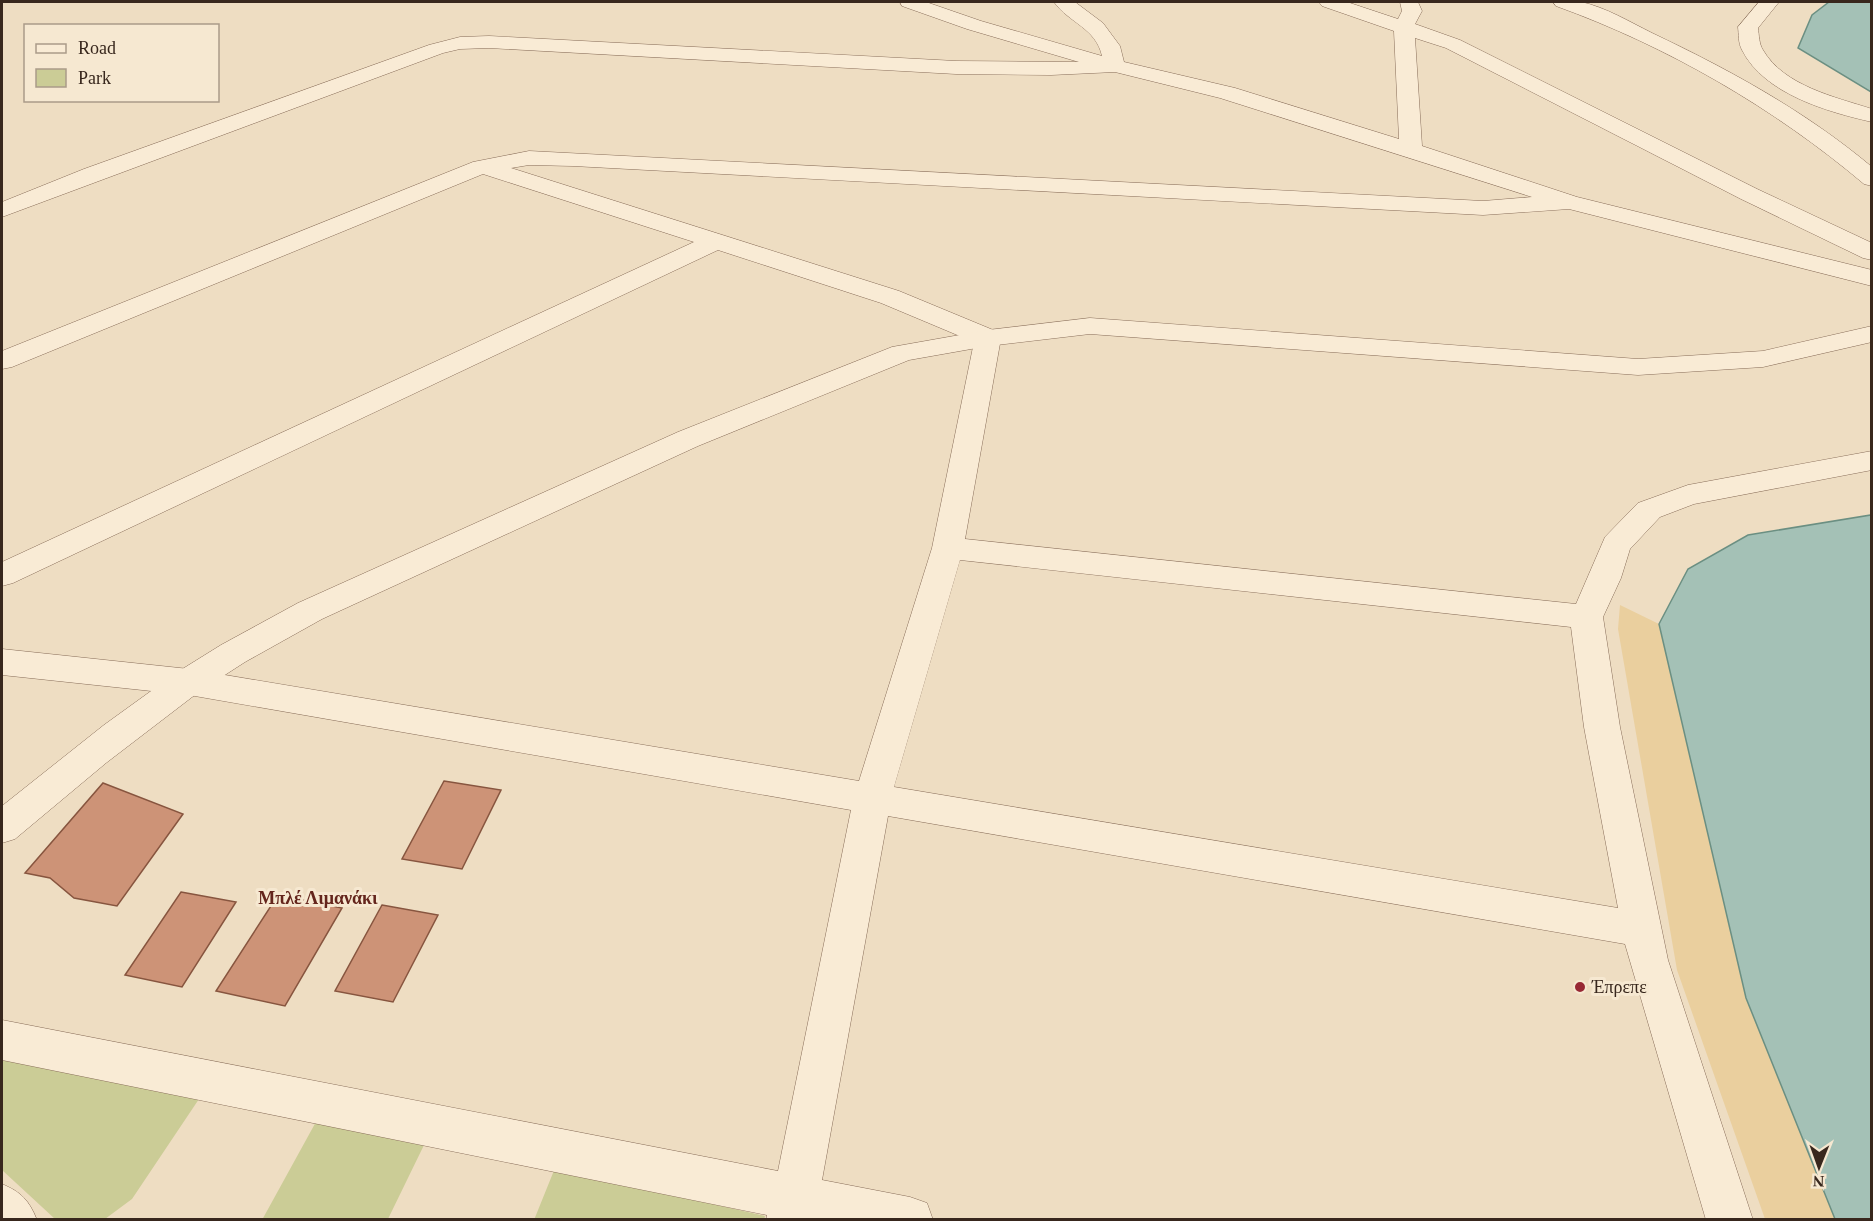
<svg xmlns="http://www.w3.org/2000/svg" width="1873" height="1221" font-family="'Times New Roman',serif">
<rect width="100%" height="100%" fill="#eeddc2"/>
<path fill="#cbcc96" d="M2,1059L199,1099L132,1199L105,1219H55L2,1170Z
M317,1120L425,1143L388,1219L262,1220Z
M555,1168L765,1216L764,1220H534Z"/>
<path fill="#eacf9e" d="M1620,605L1659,624L1746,998L1835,1219H1765L1677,970L1618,629Z"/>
<path fill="#a4c1b6" stroke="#6b8f82" stroke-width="1.5" d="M1829,2H1871V92L1798,48L1812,15Z
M1871,515V1219H1835L1746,998L1659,624L1688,569L1748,535Z"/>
<path fill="#cd9377" stroke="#87553f" stroke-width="1.5" d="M444,781L501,790L462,869L402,859Z
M103,783L183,814L117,906L74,898L50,878L25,873Z
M181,892L236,902L182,987L125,975Z
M278,895L342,908L285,1006L216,991Z
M382,905L438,915L393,1002L335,991Z"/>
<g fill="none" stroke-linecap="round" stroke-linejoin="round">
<g stroke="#886d59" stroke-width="1">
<path id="minor" d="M900,2H926L981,21L1102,56C1096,28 1069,23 1054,2H1075L1103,23L1120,46L1124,62L1235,88L1399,139L1394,31L1322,6L1319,2H1347L1398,19L1402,11L1400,2H1418L1422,11L1415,24L1460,40L1757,189L1872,243V260L1863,258L1741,199L1446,48L1415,38L1422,146L1577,197L1872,270V286L1569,209L1483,215L573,166L529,165L511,168L899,291L998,332L1001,338L965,539L1576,604L1605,537L1638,503L1688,485L1872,451V470L1694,504L1660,517L1630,549L1621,578L1603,617L1620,727L1668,960L1753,1220H1706L1625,944L888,816L822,1180L910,1197L927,1203L933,1220H766L767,1215L2,1060V1020L778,1171L851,810L189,695L2,675V649L189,669L859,781L932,548L974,342L881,303L718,250L13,583L2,586V562L694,242L483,174L12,367L2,369V351L473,162L529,151L1483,201L1532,197L1220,98L1115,72L1051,75L956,74L489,48L460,49L443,53L2,217V202L84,169L429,45L460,37L489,36L956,61L1079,62L967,29L902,6ZM960,560L1571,627L1584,727L1618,908L894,787Z
M1759,2H1779L1758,28C1759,35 1759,44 1763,50C1784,86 1835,97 1872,109V122C1828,112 1764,94 1742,50C1738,43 1739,34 1738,27Z
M2,1184C21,1192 29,1200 37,1220H2Z"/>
</g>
<g stroke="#886d59" stroke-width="1">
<path id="tertiary" d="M1553,2C1561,1 1573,0 1581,2C1605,7 1630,22 1652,33C1730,70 1805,111 1872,167V186L1864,184C1774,108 1667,46 1556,6Z
M1090,318L1638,359L1763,351L1872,326V342L1763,367L1638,375L1090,334L988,346L909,360L698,446L322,619L245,662L200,691L106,763L15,839L2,843V806L104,725L176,673L221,645L298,603L678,432L892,347L988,330Z"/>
</g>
<use href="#minor" fill="#f9ebd5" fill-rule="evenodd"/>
<use href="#tertiary" fill="#f9ebd5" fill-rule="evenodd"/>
</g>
<circle fill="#972834" stroke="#f6e8d1" stroke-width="2" cx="1580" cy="987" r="6"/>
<g text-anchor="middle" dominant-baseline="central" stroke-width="6" stroke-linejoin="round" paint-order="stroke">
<g font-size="18" font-weight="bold" fill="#64251c" stroke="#f6e8d1">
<text x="318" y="898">Μπλέ Λιμανάκι</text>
</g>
<g font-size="18" fill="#38271d" stroke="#f6e8d1" text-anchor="start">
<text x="1592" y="987">Έπρεπε</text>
</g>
</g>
<rect width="1873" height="1221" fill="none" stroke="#38271d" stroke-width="6"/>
<rect x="24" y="24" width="195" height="78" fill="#f6e8d1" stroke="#aa9b89" stroke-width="1.5"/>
<rect x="36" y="44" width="30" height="9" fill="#f9ebd5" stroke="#aa9b89" stroke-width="1.5"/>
<text x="78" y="54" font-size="18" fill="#38271d">Road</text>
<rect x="36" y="69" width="30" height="18" fill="#cbcc96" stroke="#aa9b89" stroke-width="1.5"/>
<text x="78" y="84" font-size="18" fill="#38271d">Park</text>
<g transform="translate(1819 1167) rotate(181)" stroke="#f6e8d1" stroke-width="4.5" paint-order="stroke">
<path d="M0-4.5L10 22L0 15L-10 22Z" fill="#38271d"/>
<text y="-9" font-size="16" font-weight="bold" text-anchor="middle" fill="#38271d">N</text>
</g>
</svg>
